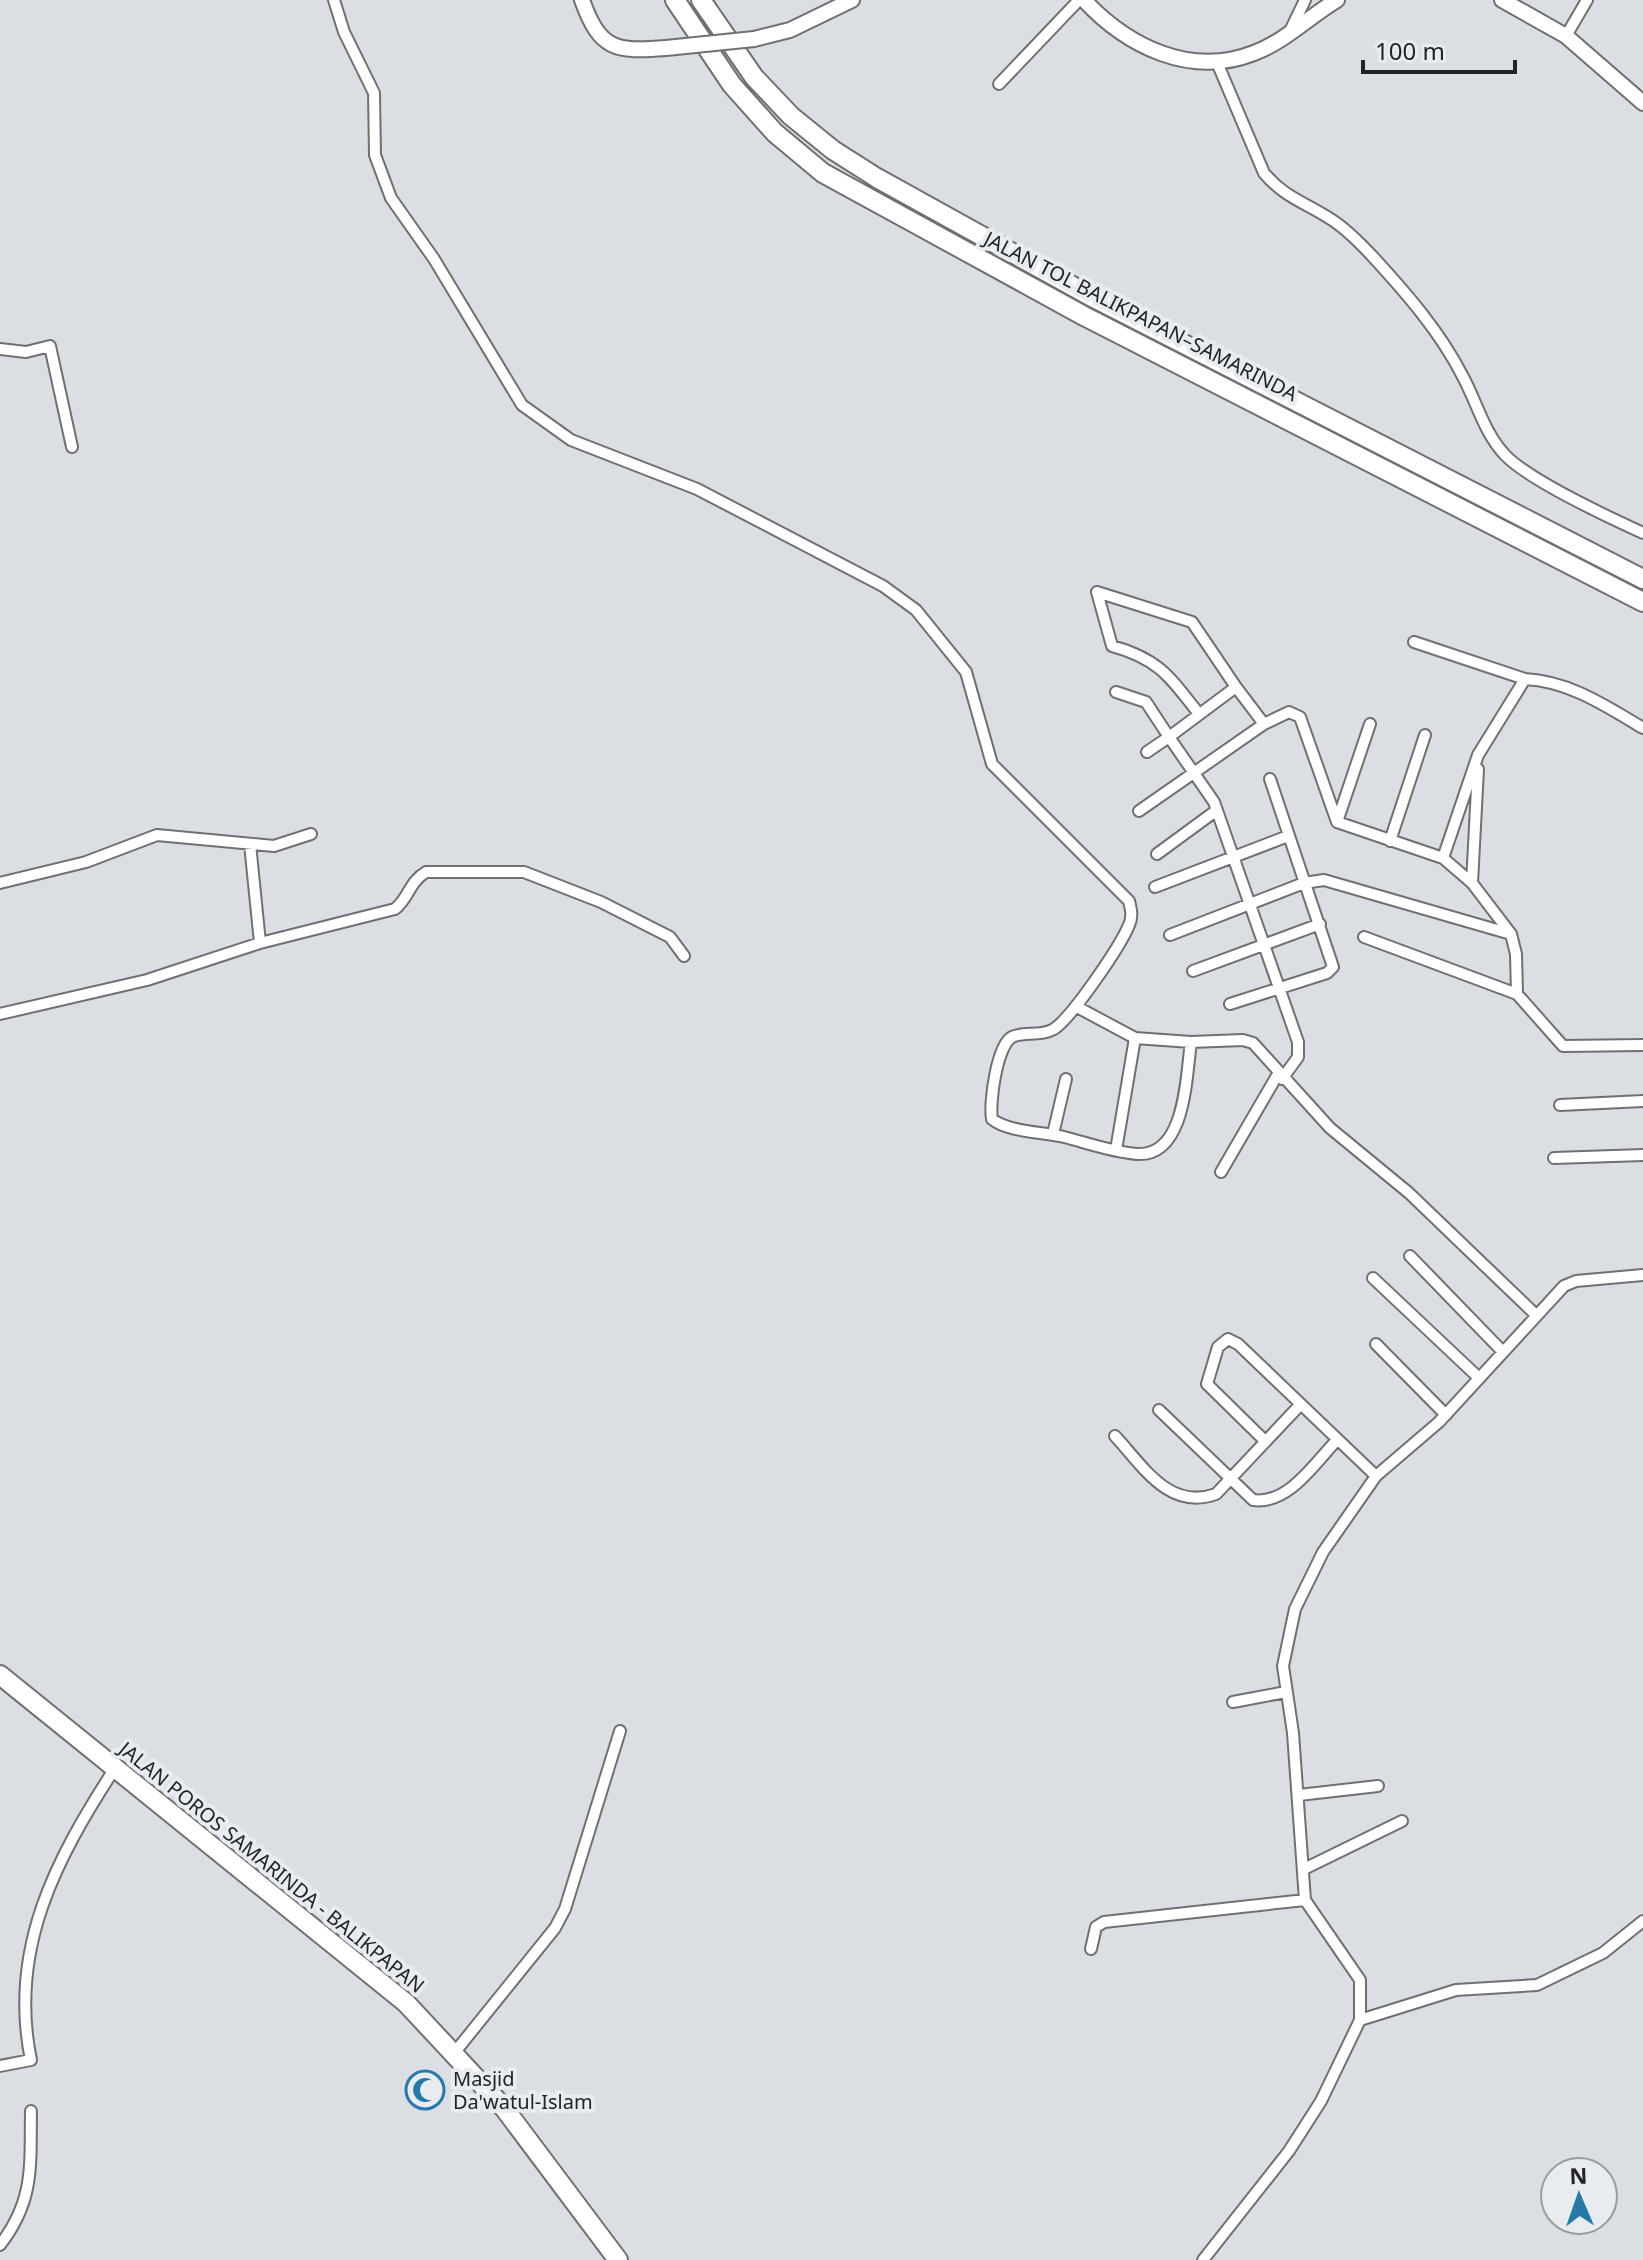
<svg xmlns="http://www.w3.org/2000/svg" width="1643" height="2260" font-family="'Noto Sans',sans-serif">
<rect width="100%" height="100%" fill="#dbdee3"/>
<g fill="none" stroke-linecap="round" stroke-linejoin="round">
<g stroke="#6e7074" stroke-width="14">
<path id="street" d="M334,0L344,32L374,93L375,155L391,198L434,259L522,405L571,440L697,489L883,586L916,610L966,672L992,764L1129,901C1131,909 1133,917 1129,925C1120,947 1072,1017 1054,1029C1040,1037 1024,1031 1012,1037C997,1045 989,1103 992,1119C1008,1132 1043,1132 1064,1137C1087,1143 1112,1152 1137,1154C1186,1157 1186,1076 1191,1042
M1291,29L1305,0
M1566,36L1587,0
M1216,60L1264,173C1284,197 1304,202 1329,218C1344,227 1362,245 1374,258C1407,294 1440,332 1462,375C1477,402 1483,431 1505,455C1530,481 1608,517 1643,533
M999,84L1079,0
M0,349L26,352L50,346L72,447
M1097,592L1192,622L1236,687L1169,737L1214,802L1298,1042V1057L1282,1079
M1097,592L1112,646C1159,659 1170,677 1199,714
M1414,642L1525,679
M1116,692L1146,702L1169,737L1147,752
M1264,724L1289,712L1300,717L1337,822L1443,858L1472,883L1511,934L1516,954L1517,994L1563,1046L1643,1045
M1139,811L1264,724L1236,687
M1337,822L1370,724
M1390,841L1425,735
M250,844L260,943
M1157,854L1217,810
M1443,858L1478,755L1525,679C1569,681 1606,706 1643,728
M0,883L86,862L157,835L274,846L311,834
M1472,883L1478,769
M1155,887L1288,836
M1170,935L1304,883L1324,880L1511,934
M1364,937L1517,994
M1193,971L1320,924
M1230,1004L1327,973L1333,967L1270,779
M1077,1007L1135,1038L1191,1042L1243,1040L1253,1043L1330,1128L1409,1193L1536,1315
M0,1014L147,980L260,943L395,909C409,898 409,882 426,872H524L601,902L670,937L684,956
M1560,1105L1643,1101
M1053,1134L1066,1079
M1116,1150L1135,1038
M1554,1158L1643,1155
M1221,1172L1278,1074
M1410,1256L1503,1352
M1373,1278L1479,1378
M1376,1344L1446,1415
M1159,1410L1253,1500C1288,1505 1314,1464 1337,1440
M1115,1436C1143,1466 1169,1511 1216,1494L1300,1405
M1264,1440L1207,1384L1218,1347L1228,1339L1238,1344L1376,1476
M1233,1702L1286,1692
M1299,1795L1378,1786
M1304,1869L1402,1821
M1091,1949L1096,1927L1104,1922L1305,1900
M1360,2020L1456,1990L1537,1985L1603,1953L1643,1921
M455,2052L555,1928L565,1909L620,1731
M0,2066L31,2060C8,1949 56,1859 115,1768
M0,2245C35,2200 30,2165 31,2111
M1203,2260L1289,2151L1321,2101L1360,2020V1980L1305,1900L1293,1733L1283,1666L1295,1609L1323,1552L1376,1476L1439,1422L1564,1286L1576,1281L1643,1275"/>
</g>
<g stroke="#6e7074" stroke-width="18">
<path id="secondary" d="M582,0C600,50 615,52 666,48
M1084,0C1127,46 1190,78 1254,53C1284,42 1310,16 1337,0
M1502,0L1566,36L1643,103
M754,39L790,30L852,0"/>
</g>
<g stroke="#6e7074" stroke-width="22">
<path id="highway" d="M675,0L732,85L775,133L823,173L1084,316L1643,602
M701,0L754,77L791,116L833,150L877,178L1094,298L1643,579
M0,1675L406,2003L504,2108L618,2260"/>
</g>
<use href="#street" stroke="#fff" stroke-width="10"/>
<use href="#secondary" stroke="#fff" stroke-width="14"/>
<use href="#highway" stroke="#fff" stroke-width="18"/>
<g stroke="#6e7074" stroke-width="18" stroke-linecap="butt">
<path id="secondary-bridge" d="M666,48L754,39"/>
</g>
<use href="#secondary-bridge" stroke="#fff" stroke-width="14"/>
</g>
<defs>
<g id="mosque-ring" transform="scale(2)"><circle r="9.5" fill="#e8ecf0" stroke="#267aaa" stroke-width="1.5"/><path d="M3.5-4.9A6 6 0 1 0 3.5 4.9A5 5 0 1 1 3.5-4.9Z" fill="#267aaa"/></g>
</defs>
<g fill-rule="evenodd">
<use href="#mosque-ring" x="425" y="2090"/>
</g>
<g text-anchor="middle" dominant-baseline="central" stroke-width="8" stroke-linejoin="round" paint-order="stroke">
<g font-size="20" fill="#222325" stroke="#e8ecf0">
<text transform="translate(1141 316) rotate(27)">JALAN TOL BALIKPAPAN–SAMARINDA</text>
<text transform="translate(272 1867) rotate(39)">JALAN POROS SAMARINDA - BALIKPAPAN</text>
</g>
<g font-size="20" fill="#222325" stroke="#e8ecf0" text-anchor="start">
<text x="453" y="2078">Masjid<tspan x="453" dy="23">Da'watul-Islam</tspan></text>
</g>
</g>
<g transform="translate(1579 2196) rotate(358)"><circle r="38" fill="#e8ecf0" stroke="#999c9f" stroke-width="2"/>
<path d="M0-6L14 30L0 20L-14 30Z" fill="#267aaa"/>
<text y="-12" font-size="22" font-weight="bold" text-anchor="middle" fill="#222325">N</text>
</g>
<path d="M1363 60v12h152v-12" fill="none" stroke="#222325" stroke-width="4"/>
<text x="1375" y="60" font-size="24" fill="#222325" stroke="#e8ecf0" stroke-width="6" paint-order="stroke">100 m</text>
</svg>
